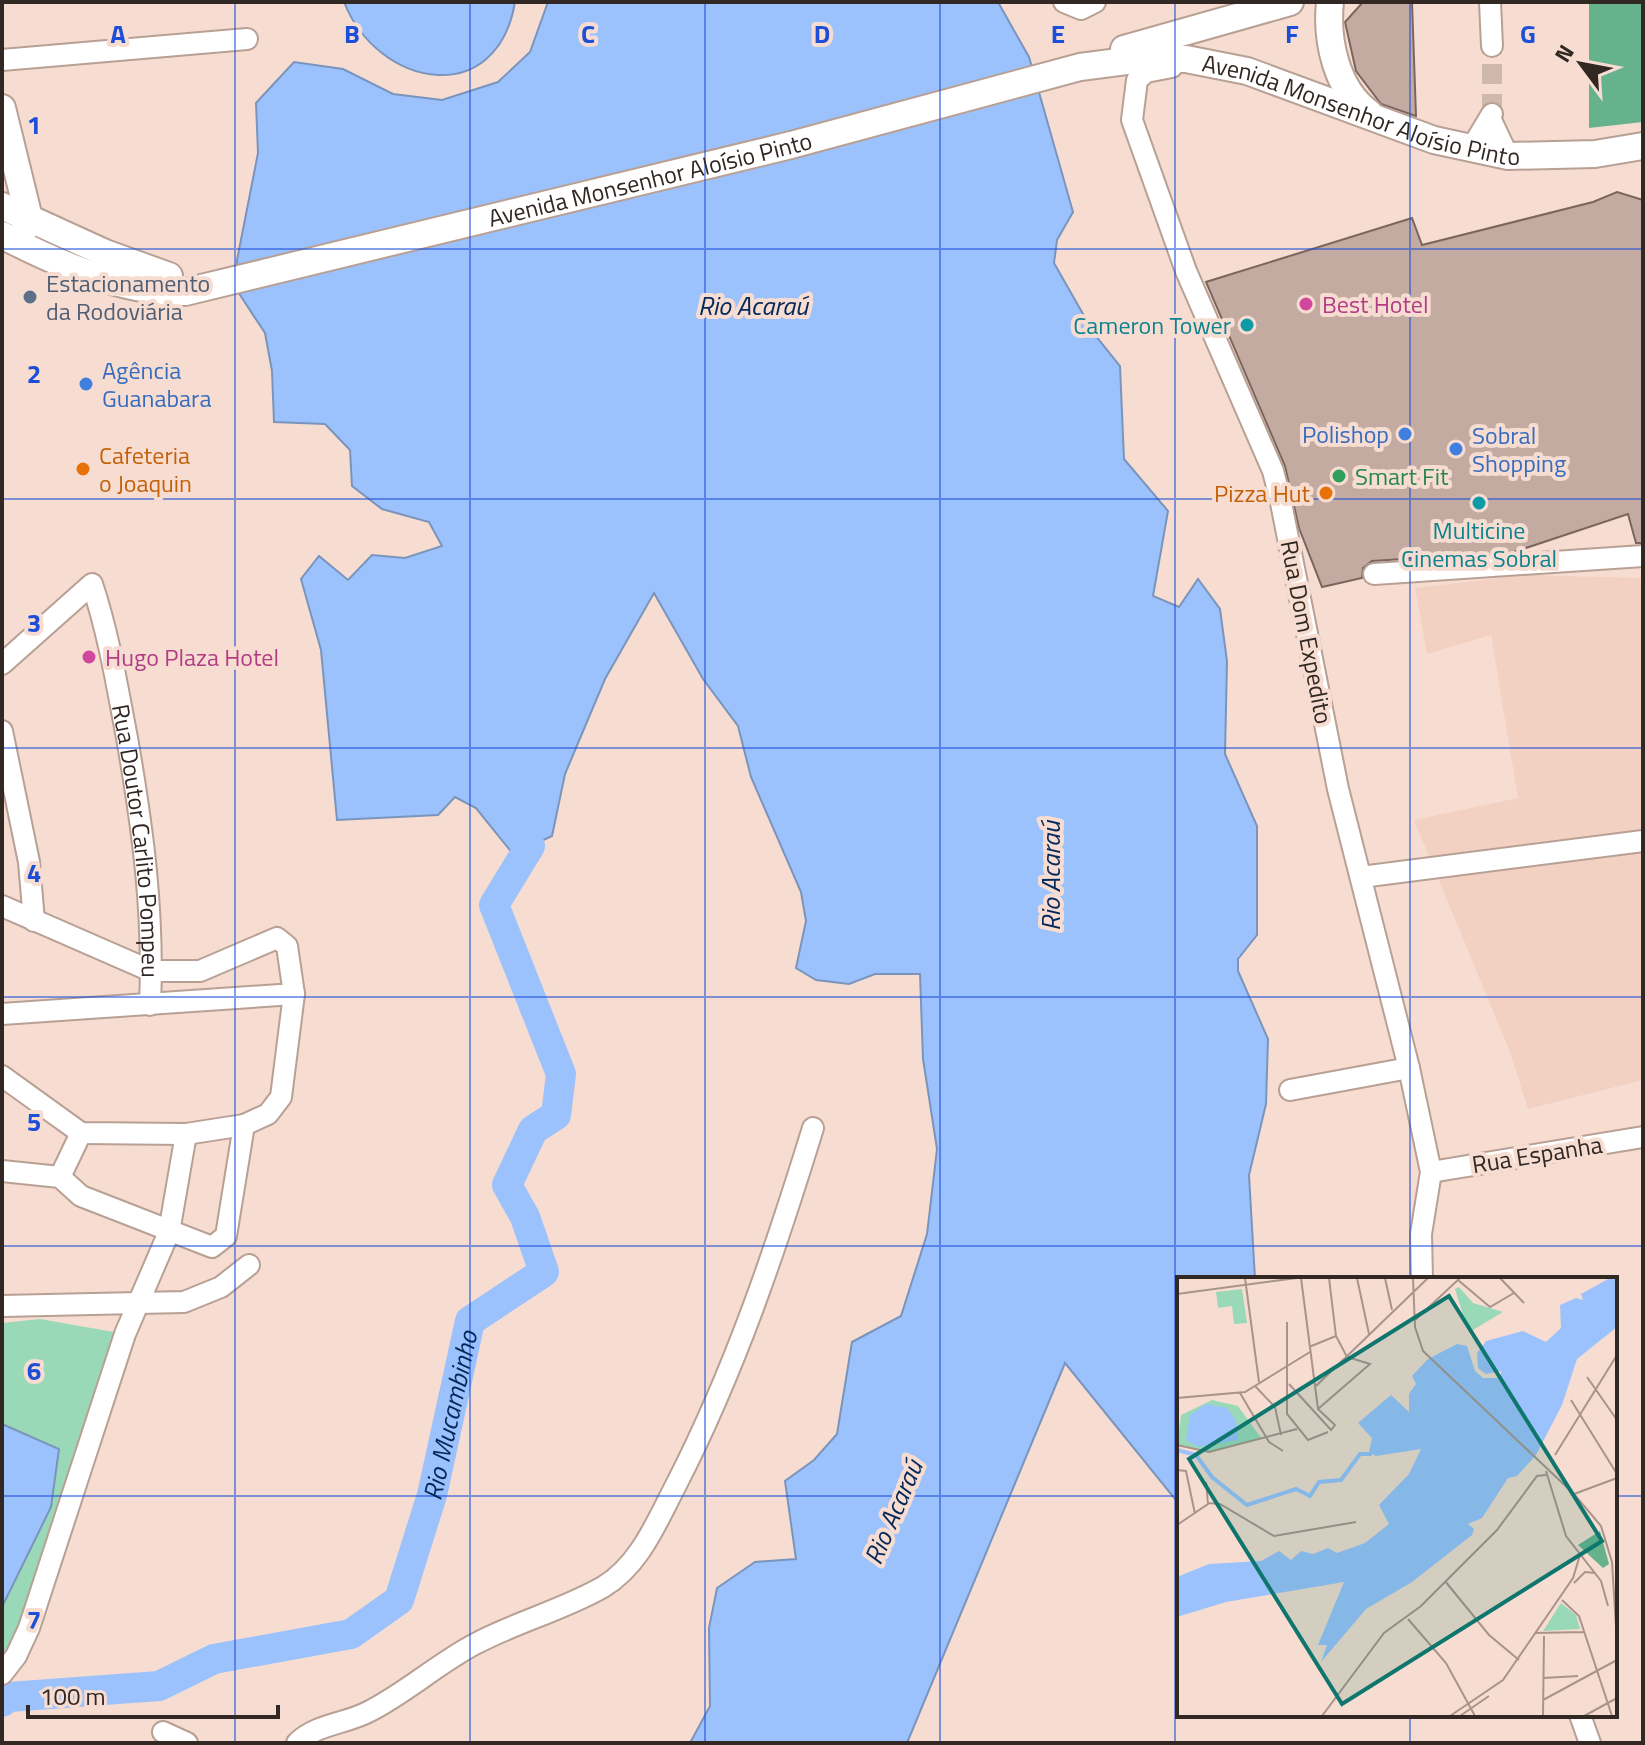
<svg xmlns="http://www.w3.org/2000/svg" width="1645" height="1745" font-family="'Titillium Web',sans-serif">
<rect width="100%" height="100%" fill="#f7ddd1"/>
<path fill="#f3d1c2" d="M1526,575L1643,578V1080L1528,1109L1510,1052L1414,820L1518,798L1491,635L1427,654L1415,588Z"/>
<path fill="#99d9b8" d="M40,1319L125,1334L2,1674V1323Z"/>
<path fill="#65b28d" d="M1589,2H1643V122L1589,128Z"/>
<path fill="#9bc2fd" stroke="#7b94bc" stroke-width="2" d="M344,2H515C497,110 378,88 344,2Z
M548,2H998L1029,57L1073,212L1057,240L1054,263L1095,335L1120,366L1124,459L1168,511L1153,596L1179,607L1198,579L1220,609L1227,661L1225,754L1257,826V935L1238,959V971L1268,1039L1266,1104L1249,1175L1255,1279H1179V1504L1065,1363L907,1743H690L710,1706L709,1628L717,1588L755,1562L796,1559L785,1481L814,1460L837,1434L852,1342L901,1316L927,1234L937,1149L923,1059L920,974H875L849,984L816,980L796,968L806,921L801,892L751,777L738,726L703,679L654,593L605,679L565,774L552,836L513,854L476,808L455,797L438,815L337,820L321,650L301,579L319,556L348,580L372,555L405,558L442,546L429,522L382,509L352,486L350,450L325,424L274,422L272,371L265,333L238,292L237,260L258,153L256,103L294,62L343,69L393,94L442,100L498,82L530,52Z
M2,1424L59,1449L51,1507L2,1607Z"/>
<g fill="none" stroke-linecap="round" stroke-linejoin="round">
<path stroke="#9bc2fd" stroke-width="30" id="s1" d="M2,1702L9,1697L159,1686L214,1659L351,1634L399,1600L432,1495L470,1321L544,1272L525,1217L507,1185L533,1130L556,1115L561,1074L494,905L530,846"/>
</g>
<path fill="#c4aba1" stroke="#7c655c" stroke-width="2" d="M1363,2H1412L1416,116L1381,104L1356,71L1345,22Z
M1617,192L1643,200V543H1636L1628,514L1514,552L1372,561L1363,568L1362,578L1322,587L1299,528L1285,466L1206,282L1412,218L1422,245L1593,202Z"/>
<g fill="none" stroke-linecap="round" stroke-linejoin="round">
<path stroke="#cfb9ae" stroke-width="20" stroke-dasharray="20 10" stroke-linecap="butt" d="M1492,114V46"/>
<g stroke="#b8a095" stroke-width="24">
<g id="minor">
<path d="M1064,2L1081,9L1095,2"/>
<path d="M1490,2L1492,46"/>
<path d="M2,60L247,39"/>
<path d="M1172,67L1146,72L1137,80L1132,120L1186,271L1273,471L1280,498L1338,789L1409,1068L1431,1172L1421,1234L1422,1279"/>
<path d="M1491,120L1508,156"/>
<path d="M1471,149L1492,114"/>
<path d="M1374,574L1643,556"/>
<path id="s2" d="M2,664L92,584C109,635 117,686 127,738C143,830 154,912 150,1005"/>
<path d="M2,731L29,862L34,921"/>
<path d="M1361,877L1643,841"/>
<path d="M2,906L151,971H200L277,938L287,946L294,994L2,1014"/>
<path d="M2,1076L81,1133L186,1134L244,1125L268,1114L281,1097L294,994"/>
<path d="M1290,1090L1409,1068"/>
<path d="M2,1171L60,1177L81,1196L212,1247L226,1236L244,1125"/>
<path d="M1431,1172L1643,1137"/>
<path d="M60,1177L81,1133"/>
<path d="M2,1306L184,1302L221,1287L249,1265"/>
<path d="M2,1674L16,1656L29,1628L125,1334L169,1232L186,1134"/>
<path d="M1580,1715L1590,1743"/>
<path d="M163,1732L187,1743"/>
<path d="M297,1743C316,1724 345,1724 368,1712C406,1693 437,1664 475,1644C516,1622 563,1610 603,1587C640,1565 657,1521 676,1485C735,1370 775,1251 813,1128"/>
</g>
</g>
<g stroke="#b8a095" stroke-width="30">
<g id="major">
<path d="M1330,2C1326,40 1336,89 1369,113"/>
<path d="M1124,49L1290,2"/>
<path d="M2,108L29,218L25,228"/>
<path d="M2,206L105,253L169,276"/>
<path id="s3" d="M2,235C55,263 124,293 185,292L791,145L1080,67L1142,59H1186L1247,71L1434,140L1508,156L1595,154L1643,146"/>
</g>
</g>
<use href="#minor" stroke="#fff" stroke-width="20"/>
<use href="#major" stroke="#fff" stroke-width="26"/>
</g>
<path fill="none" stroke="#1d4ed8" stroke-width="2" stroke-opacity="0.55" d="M235,2V1743M470,2V1743M705,2V1743M940,2V1743M1175,2V1743M1410,2V1279M2,249H1643M2,499H1643M2,748H1643M2,997H1643M2,1246H1643M2,1496H1179M1615,1496H1643M1410,1715V1743"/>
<circle fill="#5c6f8a" stroke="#f7ddd1" stroke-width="3" cx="30" cy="297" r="8"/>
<g fill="#d1479c" stroke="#f7ddd1" stroke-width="3">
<circle cx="1306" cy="304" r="8"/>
<circle cx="89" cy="657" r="8"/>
</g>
<g fill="#0f9aa8" stroke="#f7ddd1" stroke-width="3">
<circle cx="1247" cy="325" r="8"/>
<circle cx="1479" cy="503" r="8"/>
</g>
<g fill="#3f7fe0" stroke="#f7ddd1" stroke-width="3">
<circle cx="86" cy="384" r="8"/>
<circle cx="1405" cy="434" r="8"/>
<circle cx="1456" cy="449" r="8"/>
</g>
<g fill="#e8710a" stroke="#f7ddd1" stroke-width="3">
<circle cx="83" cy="469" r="8"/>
<circle cx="1326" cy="493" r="8"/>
</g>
<circle fill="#2e9e5b" stroke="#f7ddd1" stroke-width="3" cx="1339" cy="476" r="8"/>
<g text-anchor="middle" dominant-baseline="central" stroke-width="8" stroke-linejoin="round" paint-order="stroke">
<g font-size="24" fill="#312723" stroke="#f7ddd1">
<text stroke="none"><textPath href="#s3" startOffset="1406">Avenida Monsenhor Aloísio Pinto</textPath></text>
<text stroke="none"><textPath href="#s3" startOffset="672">Avenida Monsenhor Aloísio Pinto</textPath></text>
<text transform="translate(1307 632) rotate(79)">Rua Dom Expedito</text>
<text stroke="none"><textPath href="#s2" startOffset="382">Rua Doutor Carlito Pompeu</textPath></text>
<text transform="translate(1537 1154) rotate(-9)">Rua Espanha</text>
</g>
<g font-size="24" fill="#4e5e75" stroke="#f7ddd1" text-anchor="start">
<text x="46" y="283">Estacionamento<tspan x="46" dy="28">da Rodoviária</tspan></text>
</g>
<g font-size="24" fill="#b23c85" stroke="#f7ddd1" text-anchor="start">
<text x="1322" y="304">Best Hotel</text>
<text x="105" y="657">Hugo Plaza Hotel</text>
</g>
<g font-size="24" fill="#0d838f" stroke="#f7ddd1" text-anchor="end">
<text x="1231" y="325">Cameron Tower</text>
<text x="1479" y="530" text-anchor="middle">Multicine<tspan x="1479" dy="28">Cinemas Sobral</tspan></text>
</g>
<g font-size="24" fill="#366cbe" stroke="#f7ddd1" text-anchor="start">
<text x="102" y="370">Agência<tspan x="102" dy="28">Guanabara</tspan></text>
<text x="1389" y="434" text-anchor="end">Polishop</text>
<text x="1472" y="435">Sobral<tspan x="1472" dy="28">Shopping</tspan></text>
</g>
<g font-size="24" fill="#c56008" stroke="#f7ddd1" text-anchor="start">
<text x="99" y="455">Cafeteria<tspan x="99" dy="28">o Joaquin</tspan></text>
<text x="1310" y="493" text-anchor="end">Pizza Hut</text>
</g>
<g font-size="24" fill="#27864d" stroke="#f7ddd1" text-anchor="start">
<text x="1355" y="476">Smart Fit</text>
</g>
<g font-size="26" font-style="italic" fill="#05285b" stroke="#f7ddd1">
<text x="753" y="305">Rio Acaraú</text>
<text transform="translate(1050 876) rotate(-90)">Rio Acaraú</text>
<text stroke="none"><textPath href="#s1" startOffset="610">Rio Mucambinho</textPath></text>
<text transform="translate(893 1512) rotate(-67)">Rio Acaraú</text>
</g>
</g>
<g transform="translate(1177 1277)">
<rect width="440" height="440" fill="#f7ddd1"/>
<path d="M282,10L296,26L326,35L296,53L290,51L278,12ZM65,12L70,46L57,47L55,29L41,31L39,15ZM35,123L61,129L85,162L32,175L0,168L4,138ZM384,326L399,338L403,352L366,354Z" fill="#99d9b8"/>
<path d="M423,254L432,287L426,291L401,268Z" fill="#65b28d"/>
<path d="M433,1H440V50L400,82L385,128L359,178L340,199L331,201L305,241L291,247L297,252L295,258L235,305L189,332L144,385L150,368H141L167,305L49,325L0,340V300L32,287L84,284L102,274L114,283L124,274L136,277L151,271L160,276L188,266L212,247L202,228L232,197L244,172L199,179L192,175L195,161L181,146L214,118L232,135V117L239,107L235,99L251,82L280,67L290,69L298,94L306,101H324V94L309,97L301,91L300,76L309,64L346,54L369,65L384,51L383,28L399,21L406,23L404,17ZM29,127L50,131L59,143L61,163L21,170L9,163L13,138Z" fill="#9bc2fd"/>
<path fill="none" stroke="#9bc2fd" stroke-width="4" d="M0,173L19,178L35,200L70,228L119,212L133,219L142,205L164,203L183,177H195"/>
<path fill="none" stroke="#a8948b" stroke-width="2" d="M68,1L82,105M180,1L192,57M208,1L215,33M236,1L238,50L246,74L397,217L424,249L435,285L440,366M323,1L347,26M281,3L313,30L337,16M0,17L120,1M237,44L283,1M110,45V137L131,163L151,155M132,70L159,59M410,100L440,143M112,107L154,153L158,148L141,132L124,1M78,109L98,130L104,158M139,109L251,1M63,116L92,165L106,174M0,121L68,115L133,75M394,123L440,197M141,132L193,87L170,80L159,59L152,1M0,168L32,175L120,152M378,178L440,78M0,193L9,194L18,237M369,194L389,259L424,304L431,329M397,217L440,201M31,226L43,227L97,259L179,245M0,248L31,227L29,205M268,304L312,358L342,383M397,306L408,295L418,296M385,323L402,339L435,439M231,342L269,386L298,439M358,356L407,355M366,401L401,399M366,423L440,383M145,439L207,356L244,329L320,253L360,199L369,198M273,439L326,403L396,301L403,278M283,439L312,419M366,439L367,359M407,439L440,421"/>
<path fill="#0f766e" fill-opacity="0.15" stroke="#0f766e" stroke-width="4" d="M272,19L425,264L165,427L12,182Z"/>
<rect width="440" height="440" fill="none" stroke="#312723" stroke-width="4"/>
</g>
<g font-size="26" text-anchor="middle" font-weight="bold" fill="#1d4ed8" stroke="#f7ddd1" stroke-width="8" stroke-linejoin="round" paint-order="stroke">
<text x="118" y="43">A</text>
<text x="352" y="43">B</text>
<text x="588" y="43">C</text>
<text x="822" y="43">D</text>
<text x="1058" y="43">E</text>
<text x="1292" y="43">F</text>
<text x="1528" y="43">G</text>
<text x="34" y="134">1</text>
<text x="34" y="383">2</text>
<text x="34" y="632">3</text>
<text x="34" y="882">4</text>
<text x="34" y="1131">5</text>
<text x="34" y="1380">6</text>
<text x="34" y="1629">7</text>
</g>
<rect width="1645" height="1745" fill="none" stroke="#312723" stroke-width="8"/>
<g transform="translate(1581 64) rotate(302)" stroke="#f7ddd1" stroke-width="6" paint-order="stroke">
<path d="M0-6L14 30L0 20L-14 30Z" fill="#312723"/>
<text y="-12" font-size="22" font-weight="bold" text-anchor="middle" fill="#312723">N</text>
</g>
<path d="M28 1705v12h250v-12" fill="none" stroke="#312723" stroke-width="4"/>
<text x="40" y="1705" font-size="24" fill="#312723" stroke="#f7ddd1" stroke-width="6" paint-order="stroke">100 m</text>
</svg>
